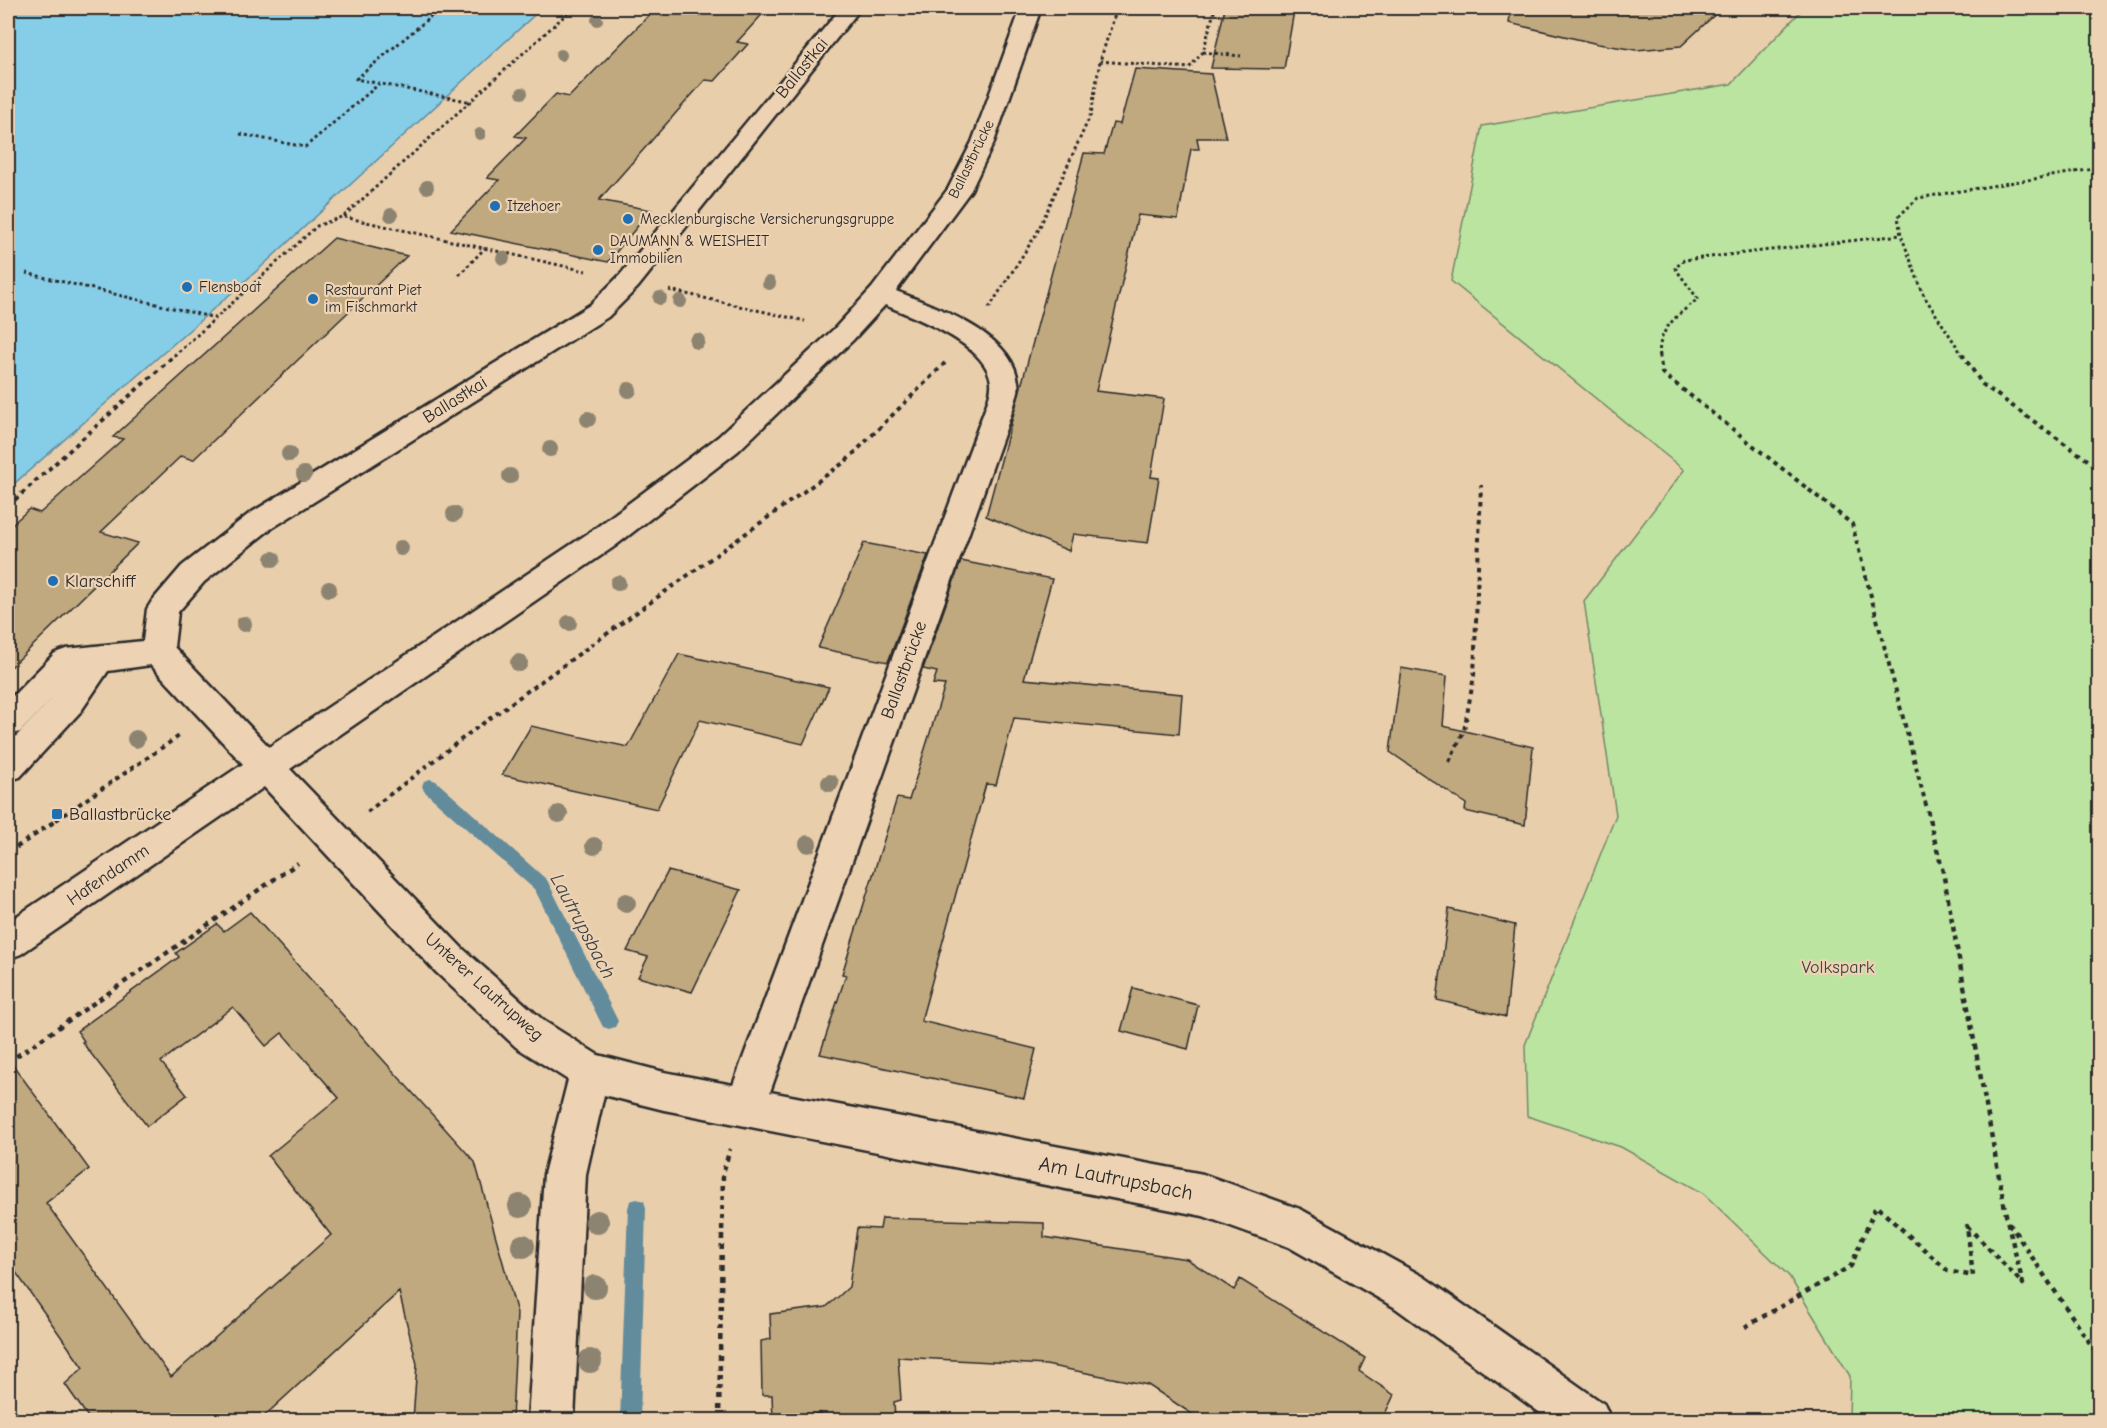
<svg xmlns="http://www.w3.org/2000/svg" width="2107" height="1428" font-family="'Comic Neue',sans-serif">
<rect width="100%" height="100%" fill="#e9ceac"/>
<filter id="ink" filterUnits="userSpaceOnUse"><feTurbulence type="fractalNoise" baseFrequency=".0167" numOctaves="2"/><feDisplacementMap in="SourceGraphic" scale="12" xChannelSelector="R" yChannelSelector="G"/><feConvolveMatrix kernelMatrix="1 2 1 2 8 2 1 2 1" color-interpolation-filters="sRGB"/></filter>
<g filter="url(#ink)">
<path fill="#bae4a0" stroke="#728866" stroke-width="1.5" d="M1804,8H2099V1420H1849L1850,1376L1789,1276L1703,1193L1621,1147L1527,1116L1525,1045L1616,815L1584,601L1684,470L1451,281L1482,126L1731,84Z"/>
<path fill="#86cde7" stroke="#628c9c" stroke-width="1.5" d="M8,8H542L260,268L8,489Z"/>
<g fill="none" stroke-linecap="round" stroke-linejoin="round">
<path fill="#628c9c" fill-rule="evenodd" d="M430,779L436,781L547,880L615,1015L618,1021L615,1027L609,1029L603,1027L535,890L424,791L422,786L424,781Z
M637,1199L644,1201L646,1208L640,1420H620L628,1208L630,1201Z"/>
</g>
<path fill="#c0a87f" stroke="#2b2b2b" stroke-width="1.5" d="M656,8H768L737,42L748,44L715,81L705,80L599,200L651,210L608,262L451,230L499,180L487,178L526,138L515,136L556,94L569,97Z
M1225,8H1283V10L1294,11L1284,69L1211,68Z
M1511,8H1722L1681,46L1636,50L1598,44L1509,23Z
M1135,69L1211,74L1226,138H1197L1199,149H1191L1178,219L1138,215L1096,391L1164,399L1151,477L1159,478L1148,543L1073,534L1069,551L986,516L1084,153L1104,154L1113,123L1120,124Z
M334,238L407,256L193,460L181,456L101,532L138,543L8,670V528L29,509L40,513L123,439L113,437Z
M864,543L928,555L888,662L818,648Z
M961,561L1052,579L1024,679L1182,694L1179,734L1014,718L996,785L986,784L921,1021L1036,1049L1024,1098L820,1054L846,975L842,974L897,798L909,800L945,685L933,684L937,672L923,669Z
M679,654L829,687L803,744L700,720L657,809L502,775L531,726L628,747Z
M1401,668L1447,676L1443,726L1533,747L1525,825L1465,811L1466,804L1390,752Z
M668,871L741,890L692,992L638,977L648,957L627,951Z
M1449,909L1515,925L1506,1017L1437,1000Z
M250,912L475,1162L517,1313L512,1420H413L417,1364L399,1292L260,1420H90L65,1384L83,1368L8,1261V1058L89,1169L46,1203L171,1377L331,1235L268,1156L339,1098L282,1033L266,1046L233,1007L161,1062L187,1095L147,1126L82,1042L84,1041L77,1031L179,957L176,953L217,924L224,931Z
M1133,988L1198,1005L1188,1049L1121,1031Z
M882,1218L1044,1223V1237L1187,1259L1234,1290L1240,1279L1365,1358L1359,1371L1394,1395L1382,1420H1201L1148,1385L1046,1365L898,1357L901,1400L894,1402L895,1420H820V1413L773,1420L772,1395H762L761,1341L771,1339L770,1314L826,1307L838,1297L849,1287L857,1228L880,1229Z"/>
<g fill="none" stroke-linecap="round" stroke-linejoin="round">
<g stroke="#2b2b2b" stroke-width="5">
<path id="minor" d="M841,8H861L638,287L608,317L269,530L204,582L178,612L174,647L269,747L593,530L718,437L835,328L872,288L948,189L972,142L1021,8H1041L994,142L971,190L896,291C935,307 1013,333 1018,382C1020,391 1015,401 1013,409L770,1092L1203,1174L1300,1209L1424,1277L1604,1404L1611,1420H1550L1394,1307L1289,1247L1203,1216L664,1110L604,1095L586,1174L574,1420H528L544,1174L568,1080L516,1047L436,972L264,787L21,954L8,959V922L243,764L151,665L108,671L81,711L20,777L8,781V745L60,690L20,732L8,735V701L55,653L66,649L143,641L147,609L152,601L182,566L249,514L590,305L620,275ZM885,305C916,318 987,344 991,382C992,391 988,401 985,409L733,1085L664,1072L598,1055L544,1021L462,948L290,769L615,546L738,451L853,340Z"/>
</g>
<path stroke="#2b2b2b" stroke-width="3" stroke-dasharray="3 3" stroke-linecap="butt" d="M441,8L356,79L472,102
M1203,52L1241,56
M1100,61L1189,68L1203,52L1215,8
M240,134L305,147L379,84
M344,217L586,271
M26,273L215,318
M459,275L485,248
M669,290L805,321
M989,308L1037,233L1091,114L1100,61L1117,8
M174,356L317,226L344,216L573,8
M1660,356C1656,330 1680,313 1698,299L1675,268L1684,260L1901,235
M1963,356L1924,296L1901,235L1898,217L1918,198L2100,168"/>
<path stroke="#2b2b2b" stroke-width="4" stroke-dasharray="4.5 4.5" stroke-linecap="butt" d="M1659,354L1662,373L1852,524L1930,820
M1962,354L1982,384L2100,469
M8,506L176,354
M1449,762L1464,731L1474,676L1481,485
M367,812L471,732L846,461L945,363
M56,820L182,734"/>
<path stroke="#2b2b2b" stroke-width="4.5" stroke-dasharray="5 5" stroke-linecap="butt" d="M8,853L58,819
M8,1062L298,863
M2009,1223L2100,1358
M1745,1327L1851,1266L1876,1206L1948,1271L1973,1276L1967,1226L2023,1284L2007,1220L1943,872L1929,819
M719,1420L723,1173L730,1149"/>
<use href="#minor" fill="#edd2b4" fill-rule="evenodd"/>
</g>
<g fill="#8c846f">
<circle cx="597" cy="20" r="6"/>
<circle cx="561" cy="55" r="6"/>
<circle cx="522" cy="93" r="6"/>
<circle cx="480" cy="134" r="6"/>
<circle cx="427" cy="187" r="7"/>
<circle cx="391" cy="215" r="7"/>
<circle cx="503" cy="258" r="7"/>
<circle cx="769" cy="283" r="7"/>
<circle cx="660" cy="298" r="7"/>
<circle cx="680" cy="301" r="7"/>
<circle cx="697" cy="341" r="8"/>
<circle cx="629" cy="390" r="8"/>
<circle cx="588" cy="419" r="8"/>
<circle cx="550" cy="449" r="8"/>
<circle cx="289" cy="454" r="8"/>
<circle cx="304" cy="474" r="8"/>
<circle cx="510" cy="476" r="8"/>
<circle cx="454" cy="514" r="8"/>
<circle cx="401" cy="548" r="8"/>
<circle cx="273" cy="559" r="8"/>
<circle cx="618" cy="583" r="8"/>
<circle cx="329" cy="589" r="8"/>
<circle cx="569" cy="623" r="8"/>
<circle cx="244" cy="624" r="8"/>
<circle cx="519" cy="663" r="9"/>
<circle cx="136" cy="739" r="9"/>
<circle cx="830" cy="783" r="9"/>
<circle cx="559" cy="814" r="9"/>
<circle cx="808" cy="844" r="9"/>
<circle cx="594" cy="846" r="9"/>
<circle cx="626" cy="903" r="10"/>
<circle cx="520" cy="1206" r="12"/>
<circle cx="597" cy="1222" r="12"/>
<circle cx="523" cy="1246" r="12"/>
<circle cx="595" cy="1287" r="12"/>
<circle cx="590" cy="1361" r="12"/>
</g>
</g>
<g fill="#1f6fb2" stroke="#edd2b4" stroke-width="2">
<circle cx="495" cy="206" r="6"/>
<circle cx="628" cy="219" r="6"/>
<circle cx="598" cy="250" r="6"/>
<circle cx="187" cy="287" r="6"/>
<circle cx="313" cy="299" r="6"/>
<circle cx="53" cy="581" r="6"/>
<rect x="51" y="808" width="12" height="12" rx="3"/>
</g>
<g text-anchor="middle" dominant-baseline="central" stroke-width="4.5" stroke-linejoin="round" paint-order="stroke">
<g font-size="15" fill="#2b2b2b" stroke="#edd2b4">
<text transform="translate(971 159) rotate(-64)">Ballastbrücke</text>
</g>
<g font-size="15" fill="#2b2b2b" stroke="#edd2b4" text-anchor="start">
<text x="507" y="206">Itzehoer</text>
<text x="640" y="219">Mecklenburgische Versicherungsgruppe</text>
<text x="610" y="241">DAUMANN &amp; WEISHEIT<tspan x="610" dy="17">Immobilien</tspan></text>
<text x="199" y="287">Flensboat</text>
<text x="325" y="290">Restaurant Piet<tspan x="325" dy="17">im Fischmarkt</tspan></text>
</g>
<g font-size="18" fill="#2b2b2b" stroke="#edd2b4">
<text transform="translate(802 68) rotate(-51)">Ballastkai</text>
<text transform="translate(455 400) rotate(-32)">Ballastkai</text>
<text transform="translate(904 670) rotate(-70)">Ballastbrücke</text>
<text transform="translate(108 875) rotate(-34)">Hafendamm</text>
<text transform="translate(484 987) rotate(42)">Unterer Lautrupweg</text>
</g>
<g font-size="18" fill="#2b2b2b" stroke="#edd2b4" text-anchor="start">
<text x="65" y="581">Klarschiff</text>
<text x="69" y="814">Ballastbrücke</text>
</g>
<g font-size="18" fill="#40473d" stroke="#edd2b4">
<text x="1838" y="967">Volkspark</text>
</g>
<g font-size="20" font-style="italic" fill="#394347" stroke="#edd2b4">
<text transform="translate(583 926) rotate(62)">Lautrupsbach</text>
</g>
<g font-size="21" fill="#2b2b2b" stroke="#edd2b4">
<text transform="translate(1116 1178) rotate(11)">Am Lautrupsbach</text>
</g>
</g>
<rect width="2107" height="1428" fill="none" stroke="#edd2b4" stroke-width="30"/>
<rect x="15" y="15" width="2077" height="1398" fill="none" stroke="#2b2b2b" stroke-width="2" filter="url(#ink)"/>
</svg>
